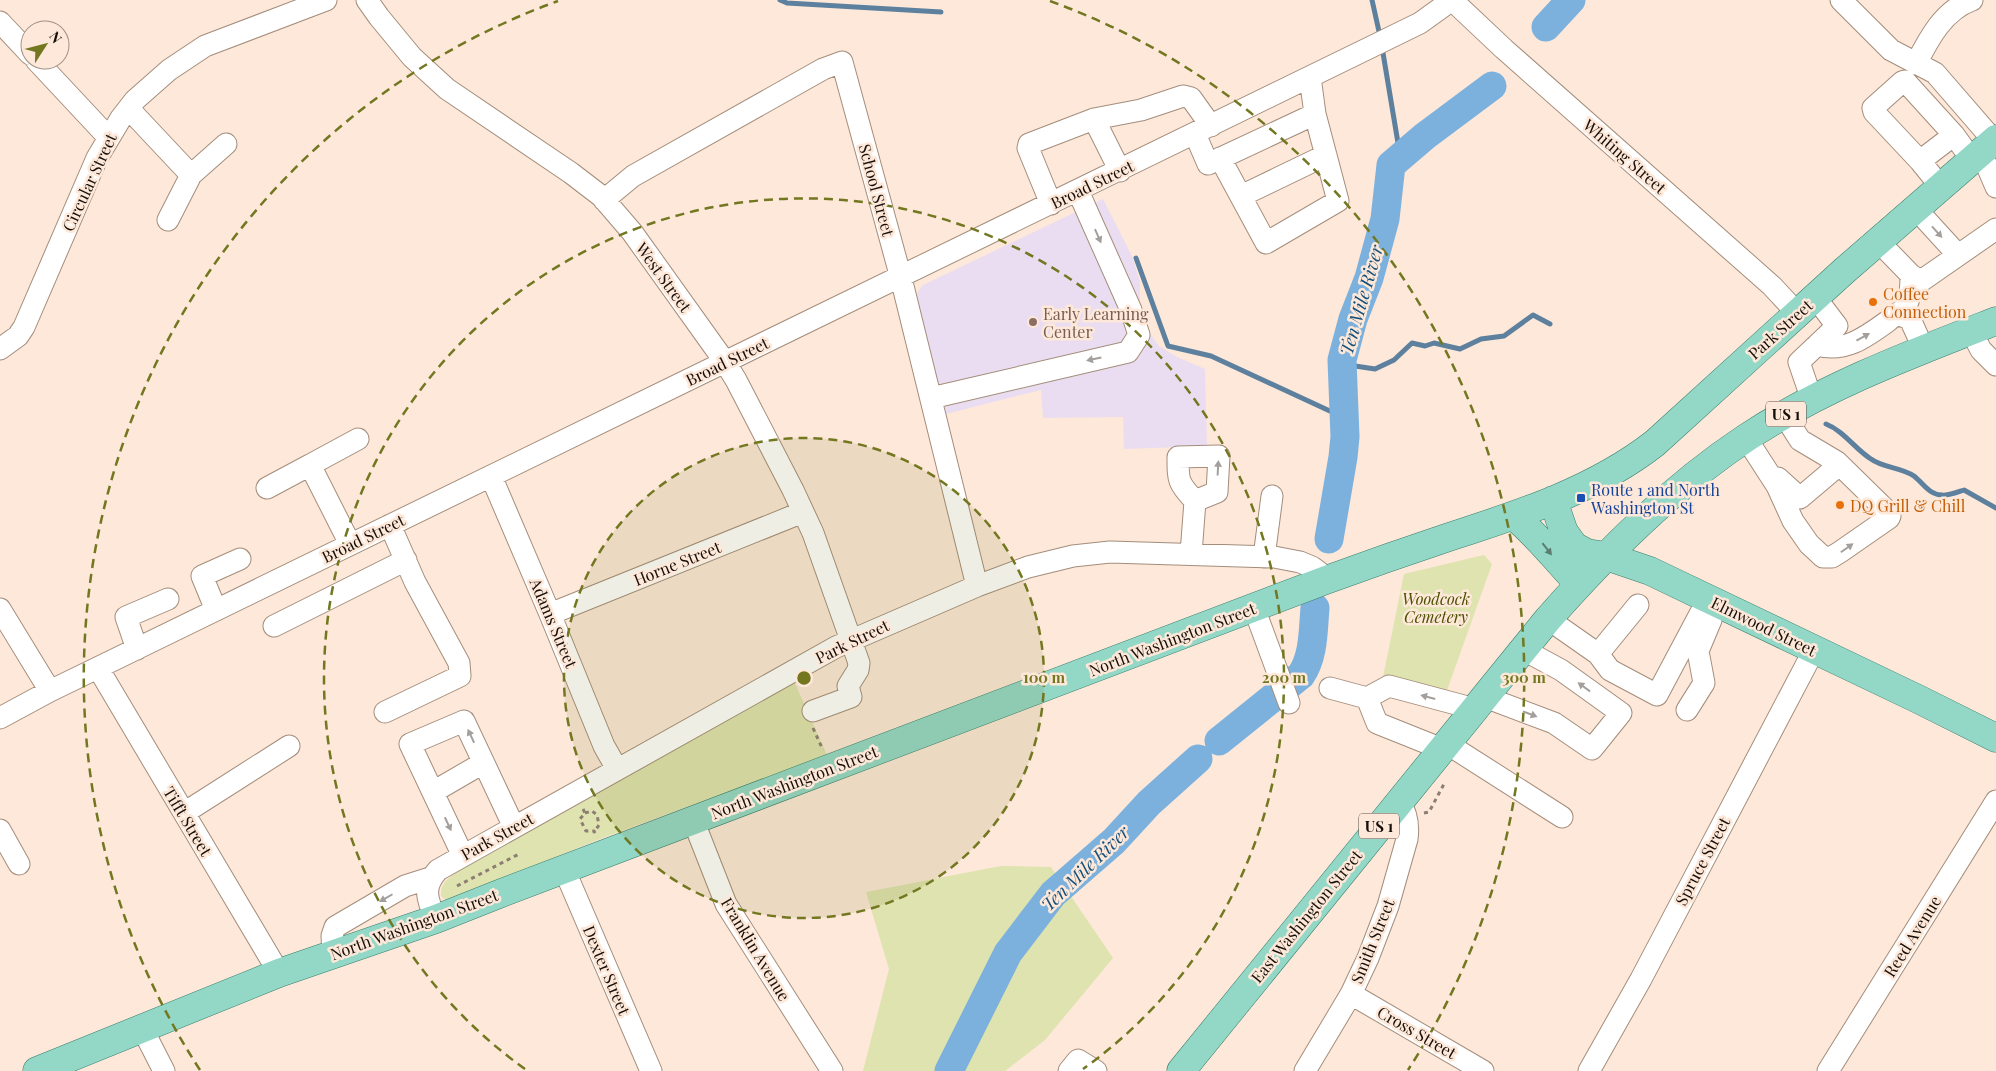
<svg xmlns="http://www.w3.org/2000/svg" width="1996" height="1071" font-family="'Playfair Display',serif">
<rect width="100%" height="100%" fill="#fde8d9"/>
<path fill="#eaddf1" d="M1103,199L1132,256L1140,282V312L1149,332L1159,346L1177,357L1205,369L1207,446L1124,449L1123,417L1043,418L1041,390L946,414L916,295L919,290L923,285Z"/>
<path fill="#dee3af" d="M1484,555L1492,564L1445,696L1382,682L1404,574Z
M794,681L827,755L600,839L447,901L441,896C440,884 448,878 457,872Z
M1001,866L1051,867L1113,958L1045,1040L1005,1071H863L889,969L866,892Z"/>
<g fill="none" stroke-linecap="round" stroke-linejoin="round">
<path stroke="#5d809e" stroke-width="5" d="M780,0L787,3L941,12
M1372,0L1380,36
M1382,47L1400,155
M1136,258L1168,346L1211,356L1345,418
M1342,364L1375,369L1394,360L1412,343L1425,346L1434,343L1460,349L1481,339L1504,336L1533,315L1550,324
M1826,424C1844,431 1855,449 1871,459C1883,468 1901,467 1914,476C1923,483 1929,495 1942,495C1948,496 1958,492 1964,490L1996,508"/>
<path stroke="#7cb1de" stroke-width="29" d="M1546,27L1571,0
M1329,539L1343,457L1345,437L1342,360L1353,319L1369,278L1385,219L1391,165L1425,136L1492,86
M1219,741L1301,675C1314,656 1313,630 1315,608
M949,1071L1008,953L1053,894L1114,841L1149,803L1198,759"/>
<g stroke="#a48d7b" stroke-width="23">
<path id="minor" d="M367,0L379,17L412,57L447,89L571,173L601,196L632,232L725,362L736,380L793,490L813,533L859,663L858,670L848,686L851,697L813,711
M1452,0L1504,49L1772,286L1797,313
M1841,0L1891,50L1935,73L1994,141
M0,22L30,54
M36,60L108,137
M1916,64C1929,38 1944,10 1972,0
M129,109L191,175
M1094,119L1120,171
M1195,134L1208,164L1315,114L1310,77
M1981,152L1996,187
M1220,158L1266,243L1338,201L1315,114
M1920,161L1954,135L1972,160
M1941,187L1920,161L1874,112L1873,108L1902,82L1905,81L1954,135
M1241,196L1326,155
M604,200L633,176L823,69L842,62L901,278L977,586
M1051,204L1028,148L1029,144L1094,119L1141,110L1183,96L1191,98L1211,126
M1916,209L1958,255
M168,220L191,175L226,144
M1878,241L1911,275L1921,281L1996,229
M1897,314L1910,319L1924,350
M1971,331L1981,350L1996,365
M1817,345C1845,353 1866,337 1888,321C1893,316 1902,312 1906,306C1911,297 1911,285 1911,275
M0,349L18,336L24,327L97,158L121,118L135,100L169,70L205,46L326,0
M931,398L1128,352L1139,335L1131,310L1078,191
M1812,400L1799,362L1837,326L1815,297
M1746,438L1777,486L1793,521L1809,544L1823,557H1832L1840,552L1889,518L1890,516L1888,512L1837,462L1800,440L1784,415
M491,476L550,614L604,746L617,769
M1778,478L1800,498L1839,465
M267,488L310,465
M350,544L310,465L358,439
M1191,554L1195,501C1178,483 1178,481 1178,457L1219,456L1217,492L1195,501
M1264,557L1272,496
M1254,608L1289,703
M0,609L50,691
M216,610L202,576L240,559
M550,614L803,512
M1548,619L1598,654L1610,670L1657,695L1708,599
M274,626L406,560
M137,649L126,617L168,599
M1598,654L1638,605
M98,668L279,973
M1330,688L1367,698L1389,686L1475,709
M1485,697L1554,723L1592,749L1621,713L1561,670L1524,650
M1367,698L1377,723L1442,749
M1687,710L1704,683L1698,651L1711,620
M385,712L460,676L459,663L415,582L390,525
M0,718L50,691L1371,47L1420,23L1452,0
M1446,743L1562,817
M433,792L483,763
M184,813L289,746
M693,820L726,904L832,1071
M0,830L19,864
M463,856L410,744L464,721L514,827
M564,869L651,1071
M436,919C427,900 422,887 438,870L836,647L977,586L1028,567L1073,556L1110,552L1274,557L1300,562L1312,567L1320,573L1326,580
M333,954L332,936L335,927L405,886L430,878
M1351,994L1483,1071
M142,1028L164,1071
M1069,1071L1078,1060L1096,1071
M1305,1071L1351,994L1368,958L1388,906L1407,839C1409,825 1407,813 1399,801
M1589,1071L1641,979L1814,650
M1828,1071L1996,801"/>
</g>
<g stroke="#387f6c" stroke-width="29">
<path id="major" d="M1553,500L1564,532L1574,546L1587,553L1606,556L1650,571L1918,699L1996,738
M1514,516C1538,536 1557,561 1579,584
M37,1071L279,973L436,919L499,894L1326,580C1367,565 1407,551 1449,537C1520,514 1595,490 1655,443L1844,271L1996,139
M1181,1071L1548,619C1607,552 1672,487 1746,438C1823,387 1911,354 1996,321"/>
</g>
<path stroke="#8d7e74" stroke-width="3" stroke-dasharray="4 4" stroke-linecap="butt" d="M813,728L823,750
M583,809L585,813L580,819L586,831H594L596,835
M585,813L592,811L597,815L599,825L595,831
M1424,813L1429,812L1444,784
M457,886L519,854"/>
<use href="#minor" stroke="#fff" stroke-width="21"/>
<use href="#major" stroke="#93d7c7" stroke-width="28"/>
</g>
<defs><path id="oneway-solid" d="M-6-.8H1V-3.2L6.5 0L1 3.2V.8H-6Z" transform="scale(1.25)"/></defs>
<g fill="#a29f9c">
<use href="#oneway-solid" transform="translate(1937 232) rotate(48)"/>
<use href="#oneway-solid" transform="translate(1098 236) rotate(66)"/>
<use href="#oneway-solid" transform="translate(1863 337) rotate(-29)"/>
<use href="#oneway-solid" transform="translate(1094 359) rotate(168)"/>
<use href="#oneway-solid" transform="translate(1218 468) rotate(-87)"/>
<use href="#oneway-solid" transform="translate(1847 548) rotate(-35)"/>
<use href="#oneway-solid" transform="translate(1584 687) rotate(-144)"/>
<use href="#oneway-solid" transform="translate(1428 697) rotate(-165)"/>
<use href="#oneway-solid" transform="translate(1530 714) rotate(21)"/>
<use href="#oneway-solid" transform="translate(471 736) rotate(-115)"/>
<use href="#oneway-solid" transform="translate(448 824) rotate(65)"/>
<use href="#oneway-solid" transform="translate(386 898) rotate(150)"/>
</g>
<use fill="#5b7d71" href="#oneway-solid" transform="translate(1547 549) rotate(52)"/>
<circle cx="804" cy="678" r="240" fill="#727720" fill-opacity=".12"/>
<g fill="none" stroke="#727720" stroke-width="2.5" stroke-dasharray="9 6">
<circle cx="804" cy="678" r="240"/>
<path d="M525 1069A480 480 0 1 1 1083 1069"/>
<path d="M200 1070A720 720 0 0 1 558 1M1050 1A720 720 0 0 1 1408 1070"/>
</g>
<g fill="#e8710a" stroke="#fde8d9" stroke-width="2">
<circle cx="1873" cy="302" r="5"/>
<circle cx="1840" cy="505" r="5"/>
</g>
<circle fill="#8d6e63" stroke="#fde8d9" stroke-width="2" cx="1033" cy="322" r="5"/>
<rect fill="#1a4fb4" stroke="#fde8d9" stroke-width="2" x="1576" y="493" width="10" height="10" rx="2.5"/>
<g text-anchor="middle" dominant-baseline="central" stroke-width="5" stroke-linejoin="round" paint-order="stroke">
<g fill="#fde8d9" stroke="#5b4f47" stroke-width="1">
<rect x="1766" y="401.5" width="40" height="25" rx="4"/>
<rect x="1359" y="813.5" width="40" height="25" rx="4"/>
</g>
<g font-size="15" font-weight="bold" fill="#160e08">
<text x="1786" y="414">US 1</text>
<text x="1379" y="826">US 1</text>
</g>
<g font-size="16" fill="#160e08" stroke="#fde8d9">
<text transform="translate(1625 156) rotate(41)">Whiting Street</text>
<text transform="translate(89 182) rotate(-65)">Circular Street</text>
<text transform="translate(1092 184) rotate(-26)">Broad Street</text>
<text transform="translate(877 190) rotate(75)">School Street</text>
<text transform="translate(664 277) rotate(54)">West Street</text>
<text transform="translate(1780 329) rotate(-42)">Park Street</text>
<text transform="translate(727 361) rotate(-26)">Broad Street</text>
<text transform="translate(363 538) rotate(-26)">Broad Street</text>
<text transform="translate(677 563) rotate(-22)">Horne Street</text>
<text transform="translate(554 623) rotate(67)">Adams Street</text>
<text transform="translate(1764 626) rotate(26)">Elmwood Street</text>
<text transform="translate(1172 639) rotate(-21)">North Washington Street</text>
<text transform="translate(852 641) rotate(-26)">Park Street</text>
<text transform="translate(794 782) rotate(-21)">North Washington Street</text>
<text transform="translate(188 821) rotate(59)">Tifft Street</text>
<text transform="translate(497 836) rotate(-29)">Park Street</text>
<text transform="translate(1702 861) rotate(-62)">Spruce Street</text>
<text transform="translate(1306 916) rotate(-51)">East Washington Street</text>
<text transform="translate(414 924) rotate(-20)">North Washington Street</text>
<text transform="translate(1912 936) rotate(-58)">Reed Avenue</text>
<text transform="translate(1372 941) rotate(-68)">Smith Street</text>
<text transform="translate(756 949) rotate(59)">Franklin Avenue</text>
<text transform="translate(607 970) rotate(67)">Dexter Street</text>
<text transform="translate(1417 1032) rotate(30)">Cross Street</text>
</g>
<g font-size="16" fill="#c56008" stroke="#fde8d9" text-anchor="start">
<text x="1883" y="293">Coffee<tspan x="1883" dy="18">Connection</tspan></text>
<text x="1850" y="505">DQ Grill &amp; Chill</text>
</g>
<g font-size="16" fill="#785e54" stroke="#fde8d9" text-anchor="start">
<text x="1043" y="313">Early Learning<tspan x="1043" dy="18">Center</tspan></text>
</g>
<g font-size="16" fill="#164399" stroke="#fde8d9" text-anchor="start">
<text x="1591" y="489">Route 1 and North<tspan x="1591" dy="18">Washington St</tspan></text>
</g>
<g font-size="16" font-style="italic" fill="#4d5000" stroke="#fde8d9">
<text x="1436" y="598">Woodcock<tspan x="1436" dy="18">Cemetery</tspan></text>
</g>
<g font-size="18" font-style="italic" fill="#15507b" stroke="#fde8d9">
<text transform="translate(1361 300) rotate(-74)">Ten Mile River</text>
<text transform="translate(1085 868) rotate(-44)">Ten Mile River</text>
</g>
</g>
<circle cx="804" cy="678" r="8" fill="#727720" stroke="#fde8d9" stroke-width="2.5"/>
<g font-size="15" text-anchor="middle" font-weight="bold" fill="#727720" stroke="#fde8d9" stroke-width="5" stroke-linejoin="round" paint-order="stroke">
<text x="1044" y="683">100 m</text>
<text x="1284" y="683">200 m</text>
<text x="1524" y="683">300 m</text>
</g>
<g transform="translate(45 45) rotate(54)"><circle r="24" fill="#fde8d9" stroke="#a19185"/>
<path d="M0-4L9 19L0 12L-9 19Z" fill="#727720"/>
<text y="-8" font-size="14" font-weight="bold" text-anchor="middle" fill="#160e08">N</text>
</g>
</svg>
